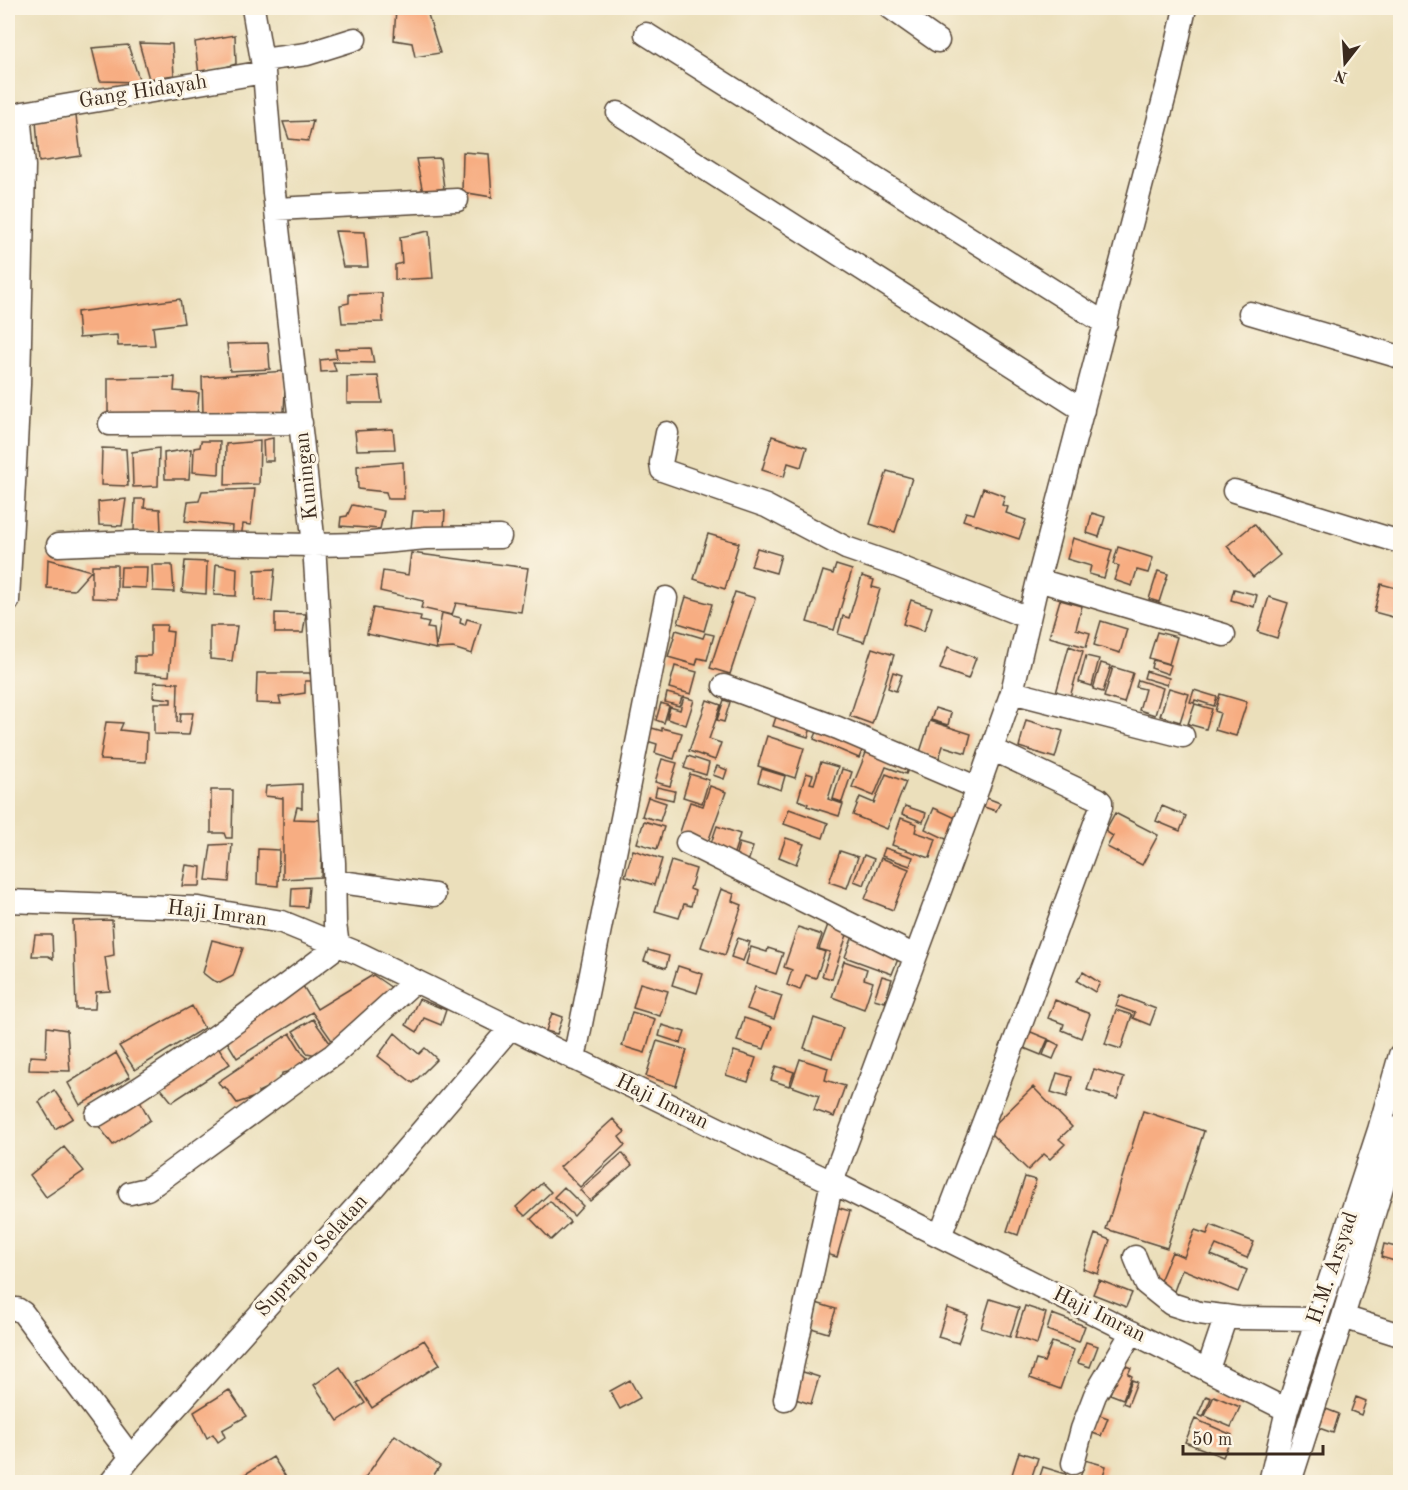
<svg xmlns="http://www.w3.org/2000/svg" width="1408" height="1490" font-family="'Old Standard TT',serif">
<rect width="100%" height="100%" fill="#fcf5e5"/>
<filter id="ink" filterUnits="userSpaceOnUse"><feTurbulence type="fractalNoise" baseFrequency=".0167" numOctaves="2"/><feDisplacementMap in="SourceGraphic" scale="12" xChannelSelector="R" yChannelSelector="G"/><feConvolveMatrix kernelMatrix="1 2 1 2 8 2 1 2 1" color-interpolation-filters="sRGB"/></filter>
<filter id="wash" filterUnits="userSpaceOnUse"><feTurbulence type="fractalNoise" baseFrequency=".008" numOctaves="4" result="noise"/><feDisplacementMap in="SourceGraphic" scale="24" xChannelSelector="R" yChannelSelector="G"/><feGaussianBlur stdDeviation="1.35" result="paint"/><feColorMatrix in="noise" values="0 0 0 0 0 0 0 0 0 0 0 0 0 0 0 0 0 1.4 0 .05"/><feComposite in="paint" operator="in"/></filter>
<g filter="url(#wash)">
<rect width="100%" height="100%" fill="#ebdfbb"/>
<g id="blocks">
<path fill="#f7ad82" d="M396,8H426L440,53L415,57L412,43L394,40Z
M235,35L236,64L199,75L195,42Z
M139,43L172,44L174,75L149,79Z
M128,45L140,82L100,81L92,48Z
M76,116L81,156L39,162L36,120Z
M313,121L308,141L289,139L283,122Z
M463,152L489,154L492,197L462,192Z
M440,158L444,188L423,193L416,159Z
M335,231L365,232L368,267H343Z
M429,231L433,278L395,280V265L402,263L400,237Z
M382,293L383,322L342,323L340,305L349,303V294Z
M180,299L184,323L153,327L155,345L118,346L117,335L79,338L77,312Z
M268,343L270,369L230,371L227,344Z
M371,348L374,363L333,362L336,371L321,372L320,360L337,358L335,349Z
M286,371L284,412L203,415L202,377Z
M378,376L382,403H347V377Z
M175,377L174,391L199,393L197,416L108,413V378Z
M393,429L395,449L357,450L355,431Z
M772,436L807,447L801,467L788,463L784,477L762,470Z
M273,438V461H264L263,440Z
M201,441H220L219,474L193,472L194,448L200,447Z
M260,441L259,484L225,485L226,444Z
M102,448L126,449L128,486L101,485Z
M159,448L158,486L133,487L132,452Z
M191,449L189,479H165L164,453Z
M403,462L404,499H388L386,492L358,489L357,466Z
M887,471L912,478L895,532L870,524Z
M983,488L1005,496L1002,505L1008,507L1006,513L1026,520L1019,539L963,520L966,512L974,514Z
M255,489L251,525L243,524L241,538L231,539L232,526L185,521L188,502L199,501L202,491Z
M126,499L122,526L99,525L98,502Z
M135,499H145L144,508L160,509L161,531H134Z
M352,505L384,511L380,529L340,526L341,517L347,516Z
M413,511H445L444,529L411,528Z
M1092,513L1105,517L1099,537L1087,533Z
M1254,524L1280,555L1253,577L1227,546Z
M708,534L739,543L725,589L694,579Z
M1073,538L1112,550L1104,578L1089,574L1091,566L1067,559Z
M1118,547L1153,558L1148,573L1137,570L1132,586L1114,580L1119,566L1113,564Z
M757,548L781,555L776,573L751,566Z
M411,553L528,568L521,612L456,603L452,615L421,608L423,601L380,591L383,571L408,575Z
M48,559L91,571L74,590L47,588Z
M185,561L207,562L206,594L182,592Z
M216,564L237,568L236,596L214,595Z
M92,565H117V599L92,598Z
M152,565H172L174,592L153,591Z
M836,565L852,570L834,630L807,622L823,571L833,574Z
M121,567H147L146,588L120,587Z
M275,569L272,601L255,600V570Z
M1158,571L1168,574L1159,602L1149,599Z
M862,576L874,580L872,587L880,589L864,642L838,634L843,616L849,618Z
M1381,584L1400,589V619L1374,612Z
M1234,589L1257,595L1254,607L1231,600Z
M735,592L755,598L730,674L710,668Z
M686,597L712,604L704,631L678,623Z
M1269,597L1288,603L1277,638L1258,632Z
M911,600L932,607L924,631L903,624Z
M1060,600L1082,606L1076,629L1090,633L1086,647L1049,637Z
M373,608L421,616L420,621L429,623L427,628L434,629L436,649L367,634Z
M275,613L306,614L303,633H275Z
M442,613L461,618L460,623L465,625L467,619L481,623L472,654L453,648L436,649Z
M1101,621L1127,629L1120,653L1094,645Z
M151,625H167L166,631L173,632L169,676L135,673V656H151Z
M210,626H237L232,661L210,659Z
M676,630L703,638L705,633L714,635L707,660L698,658L696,665L668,657Z
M1157,632L1177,637L1169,664L1149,658Z
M1069,646L1083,651L1070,697L1056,693Z
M948,647L976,658L968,679L940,669Z
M872,648L894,655L872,724L850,716Z
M1086,656L1099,659L1092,686L1079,682Z
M1153,660L1171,665L1168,674L1151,668Z
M1101,663L1111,666L1103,692L1093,689Z
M675,666L697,672L691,694L669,688Z
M1113,667L1133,673L1124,703L1104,697Z
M1146,671L1169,678L1167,685L1144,678Z
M893,672L902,675L896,691L888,688Z
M257,673H310L312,681H305V693L279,697L281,704L256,703Z
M1138,680L1163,688L1155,715L1139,710L1145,689L1136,687Z
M154,682L178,683L177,722H180L181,713H193L189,735L154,734V703H171V699L153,697Z
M1169,688L1189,694L1180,722L1160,716Z
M1194,690L1217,697L1214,706L1195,700L1194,703L1190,702Z
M667,693L682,697L679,706L665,702Z
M1220,694L1247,702L1236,736L1215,730L1220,713L1215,711Z
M684,697L694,700L686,725L667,719L670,707L680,710Z
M707,700L721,705L709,739L721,743L715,760L689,751Z
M724,700L730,702L724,722L717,720Z
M661,703L669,706L664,723L656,720Z
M1195,704L1212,709L1206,729L1188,724Z
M935,708L951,713L948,725L931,720Z
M778,711L813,722L808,737L773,726Z
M1026,720L1063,731L1055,758L1019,747Z
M930,721L971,734L966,753L943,746L939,758L920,752Z
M106,722L123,723L120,730L147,733L146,762L100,760Z
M820,725L865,743L859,758L814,739Z
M652,728L662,731V728L682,733L674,759L655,753L657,744L647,741Z
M767,736L804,748L795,778L758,766Z
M868,748L910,764L906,774L886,767L874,796L852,787Z
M688,756L709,763L706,775L684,768Z
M662,759L677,763L670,786L655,782Z
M821,762L838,767L828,799L843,804L839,816L807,806L808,804L798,800L806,773L813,775L810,783L814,784Z
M717,766L727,770L724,779L713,775Z
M762,769L785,776L781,790L758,782Z
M842,769L852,772L842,802L833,799Z
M690,774L709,780L702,803L683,797Z
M886,774L906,782L887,829L853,815L860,797L874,803Z
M302,784V808L297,807L294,819L323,820L321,877L283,879V798L265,796L266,786Z
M710,786L726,792L708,842L680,832L690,802L703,806Z
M657,787L675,791L673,800L655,796Z
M211,790H233L232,838H226L224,833H211Z
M648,797L666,803L660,821L642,816Z
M987,798L1000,803L996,811L984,807Z
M905,806L926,813L923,822L902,814Z
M1162,806L1186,816L1180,831L1156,821Z
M934,808L958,819L948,840L925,829Z
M789,809L828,823L823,838L784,824Z
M1115,813L1158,835L1142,865L1107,847L1113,836L1105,831Z
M901,818L917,824L915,832L936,839L930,858L892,845Z
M644,821L664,827L657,849L637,843Z
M717,826L740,834L734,853L710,846Z
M786,838L804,844L796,864L779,857Z
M739,843L753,847L748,862L735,858Z
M232,844L229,882L206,880L211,845Z
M885,848L913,857L910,866L882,856Z
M258,849L279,850L278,886L257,884Z
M633,850L662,859L654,885L625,876Z
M840,851L858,857L847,888L829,882Z
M864,855L874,859L864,885L854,881Z
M881,858L909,869L893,910L865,899Z
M671,861L696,869L690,889L695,891L691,906L684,904L679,918L655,911Z
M186,865L201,867L200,886H182Z
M309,887L307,907L291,906L292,888Z
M721,889L734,894L732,901L742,905L725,955L701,947Z
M112,920L114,955L105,957L110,991L96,992L95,1009H76L73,921Z
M829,922L849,929L832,979L822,976L830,952L819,949Z
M798,927L822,935L817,949L825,952L816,978L806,975L800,990L787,985L792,970L784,967Z
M35,935H52L53,959L48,956H32Z
M853,936L900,954L892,974L845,957Z
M738,938L750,942L743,961L731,957Z
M212,940L243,948L233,976L220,983L212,980L203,973Z
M751,947L767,952L768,948L783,953L776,974L746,964Z
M648,950L669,956L666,968L644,961Z
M844,961L867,969L864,979L873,982L864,1009L832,997Z
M678,966L703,974L697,993L672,985Z
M1083,972L1100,983L1095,992L1077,981Z
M373,975L395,990L333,1042L312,1012L237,1058L223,1035L303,986L317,1009Z
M882,976L892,979L885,1002L874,999Z
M640,983L668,991L660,1016L633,1008Z
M755,987L782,996L774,1019L747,1009Z
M1120,995L1156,1009L1150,1025L1133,1018L1135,1013L1116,1006Z
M419,999L446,1010L441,1025L424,1018L417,1032L406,1025Z
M1055,1000L1090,1014L1081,1038L1062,1030L1064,1024L1048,1018Z
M192,1006L204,1028L135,1070L119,1046Z
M1116,1010L1132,1015L1121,1049L1105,1044Z
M632,1012L655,1019L645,1053L622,1046Z
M552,1013L563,1017L557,1034L546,1031Z
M744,1018L772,1027L764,1049L737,1041Z
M814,1018L843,1028L832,1058L804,1048Z
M313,1019L330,1043L317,1055L307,1053L293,1031Z
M662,1025L685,1032L681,1043L659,1036Z
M47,1027L67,1030L70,1071L29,1070L30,1056L46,1057Z
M1026,1030L1048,1039L1041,1055L1019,1046Z
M290,1033L303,1054L310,1060L291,1071L282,1073L281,1081L258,1092V1096L237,1103L225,1087L222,1088L218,1082Z
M395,1033L419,1054L425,1048L437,1059L413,1083L378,1056Z
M1049,1040L1059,1045L1053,1059L1043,1055Z
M657,1041L687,1050L676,1086L646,1076Z
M216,1044L230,1064L172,1102L154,1080Z
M734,1051L756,1058L748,1082L726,1075Z
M116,1053L130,1077L80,1105L68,1083Z
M800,1059L828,1068L825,1080L845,1086L834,1117L814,1110L819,1096L791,1086Z
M776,1066L794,1072L789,1086L771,1080Z
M1094,1069L1124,1078L1117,1099L1087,1090Z
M1057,1073L1072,1077L1067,1097L1051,1092Z
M1033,1087L1072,1127L1059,1139L1065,1144L1050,1159L1044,1154L1028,1170L988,1131Z
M54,1090L73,1118L55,1129L39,1102Z
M137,1096L150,1120L113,1145L95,1121Z
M1143,1111L1204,1131L1167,1248L1106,1229Z
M613,1119L625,1132L619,1137L625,1145L580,1187L560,1167Z
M64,1147L84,1171L46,1197L30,1175Z
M622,1153L632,1165L590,1201L580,1190Z
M1025,1177L1036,1180L1018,1235L1007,1231Z
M542,1183L551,1192L525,1216L516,1207Z
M564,1187L583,1206L574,1216L554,1197Z
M550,1201L570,1222L551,1240L531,1219Z
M836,1207L850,1211L837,1257L823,1253Z
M1211,1225L1254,1242L1247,1258L1216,1245L1211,1255L1247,1270L1238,1292L1182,1269L1173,1294L1157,1288L1172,1252L1184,1257L1195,1230L1207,1234Z
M1095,1234L1110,1240L1098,1274L1083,1269Z
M1384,1244L1400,1248L1398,1262L1381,1257Z
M1099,1280L1132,1293L1126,1307L1093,1294Z
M990,1299L1019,1308L1010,1337L981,1328Z
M816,1303L836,1309L828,1333L808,1327Z
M1025,1306L1046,1313L1037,1344L1015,1337Z
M947,1308L968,1315L958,1343L938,1337Z
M1052,1314L1085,1326L1079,1342L1047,1330Z
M424,1340L440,1364L372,1408L356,1383Z
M1052,1342L1074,1350L1060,1389L1030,1378L1036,1360L1044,1362Z
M1086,1342L1098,1346L1090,1367L1078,1363Z
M1121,1364L1131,1368L1128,1374L1132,1376L1123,1399L1110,1394Z
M340,1367L365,1403L338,1421L314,1385Z
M800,1371L819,1377L811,1404L792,1398Z
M630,1380L640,1398L620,1409L610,1391Z
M1132,1380L1137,1382L1128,1405L1123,1403Z
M229,1390L247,1416L222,1430L225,1437L218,1442L213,1434L207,1438L194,1412Z
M1206,1396L1211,1398L1203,1417L1198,1415Z
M1214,1396L1240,1407L1231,1427L1205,1416Z
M1356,1397L1366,1401L1361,1415L1351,1411Z
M1326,1409L1339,1414L1333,1433L1319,1428Z
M1094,1413L1108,1418L1101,1436L1087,1431Z
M1195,1419L1232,1435L1223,1457L1185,1442Z
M395,1435L440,1466L429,1482H362Z
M1019,1452L1038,1458L1030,1482L1010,1481Z
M273,1457L289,1482H245L242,1476Z
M1085,1460L1106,1466L1101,1482H1079Z
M1043,1467L1066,1474L1064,1482H1038Z"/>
</g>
</g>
<g filter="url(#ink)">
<use href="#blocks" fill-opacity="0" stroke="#554536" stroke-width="1.5"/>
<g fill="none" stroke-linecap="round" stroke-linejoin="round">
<g stroke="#554536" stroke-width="25">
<path id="minor" d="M891,8L938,41
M646,34L1106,324
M262,60L307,54L355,39
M618,113L1083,410
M8,169L24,166L20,124L23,113L264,72
M276,209L457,200
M1250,313L1400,357
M110,424L301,423
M667,433L661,463L662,470L665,471L766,506L846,548L895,565L1029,618
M1234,491L1400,542
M58,545L134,542L314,545L361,544L426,538L500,537
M1038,580L1224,635
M8,601L19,385L24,166
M724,686L838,728L978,788
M1012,692L1183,736
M687,843L915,956
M334,881L434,895
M8,901L198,908L282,922L360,954L725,1132L832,1182L1287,1410
M574,1059L666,598
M97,1115C181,1064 260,1005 338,946L335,924L334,863L314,545L274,193L264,72L253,8
M130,1193L147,1189L156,1183L305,1074L333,1055L415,981
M940,1236L1017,1035L1101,807V802L1098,799L992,749
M1135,1257L1146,1284L1171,1304L1199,1313L1239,1318L1316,1319
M8,1309H17L23,1313L131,1457
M1343,1317L1400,1335
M1208,1369L1226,1316
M785,1399L832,1182L978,788L1012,692L1038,580L1170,76L1185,8
M1073,1463L1082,1429L1095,1395L1132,1332
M111,1482L131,1457L373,1188L511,1027
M1270,1482L1287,1410L1379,1130L1400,1055
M1290,1482L1343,1317L1400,1127"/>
</g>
<use href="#minor" stroke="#fff" stroke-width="22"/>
</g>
</g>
<g text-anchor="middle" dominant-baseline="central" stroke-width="6" stroke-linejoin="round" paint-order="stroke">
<g font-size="21" fill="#3b2a1e" stroke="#fcf5e5">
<text transform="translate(143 92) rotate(-9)">Gang Hidayah</text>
<text transform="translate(307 476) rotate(-96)">Kuningan</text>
<text transform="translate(217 914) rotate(7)">Haji Imran</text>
<text transform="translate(662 1102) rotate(26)">Haji Imran</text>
<text transform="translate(312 1256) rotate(-48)">Suprapto Selatan</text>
<text transform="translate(1333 1268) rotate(-71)">H.M. Arsyad</text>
<text transform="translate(1099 1315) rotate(26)">Haji Imran</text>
</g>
</g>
<rect width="1408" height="1490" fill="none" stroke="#fcf5e5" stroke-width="30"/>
<g transform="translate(1345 63) rotate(197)" stroke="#fcf5e5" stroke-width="4.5" paint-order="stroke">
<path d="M0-4.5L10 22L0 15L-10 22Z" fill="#3b2a1e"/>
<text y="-9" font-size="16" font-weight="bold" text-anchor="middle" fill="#3b2a1e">N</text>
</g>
<path d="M1183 1445v9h140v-9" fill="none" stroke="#3b2a1e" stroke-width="3"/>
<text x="1192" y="1445" font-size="18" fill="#3b2a1e" stroke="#fcf5e5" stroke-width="4.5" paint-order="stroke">50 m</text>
</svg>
